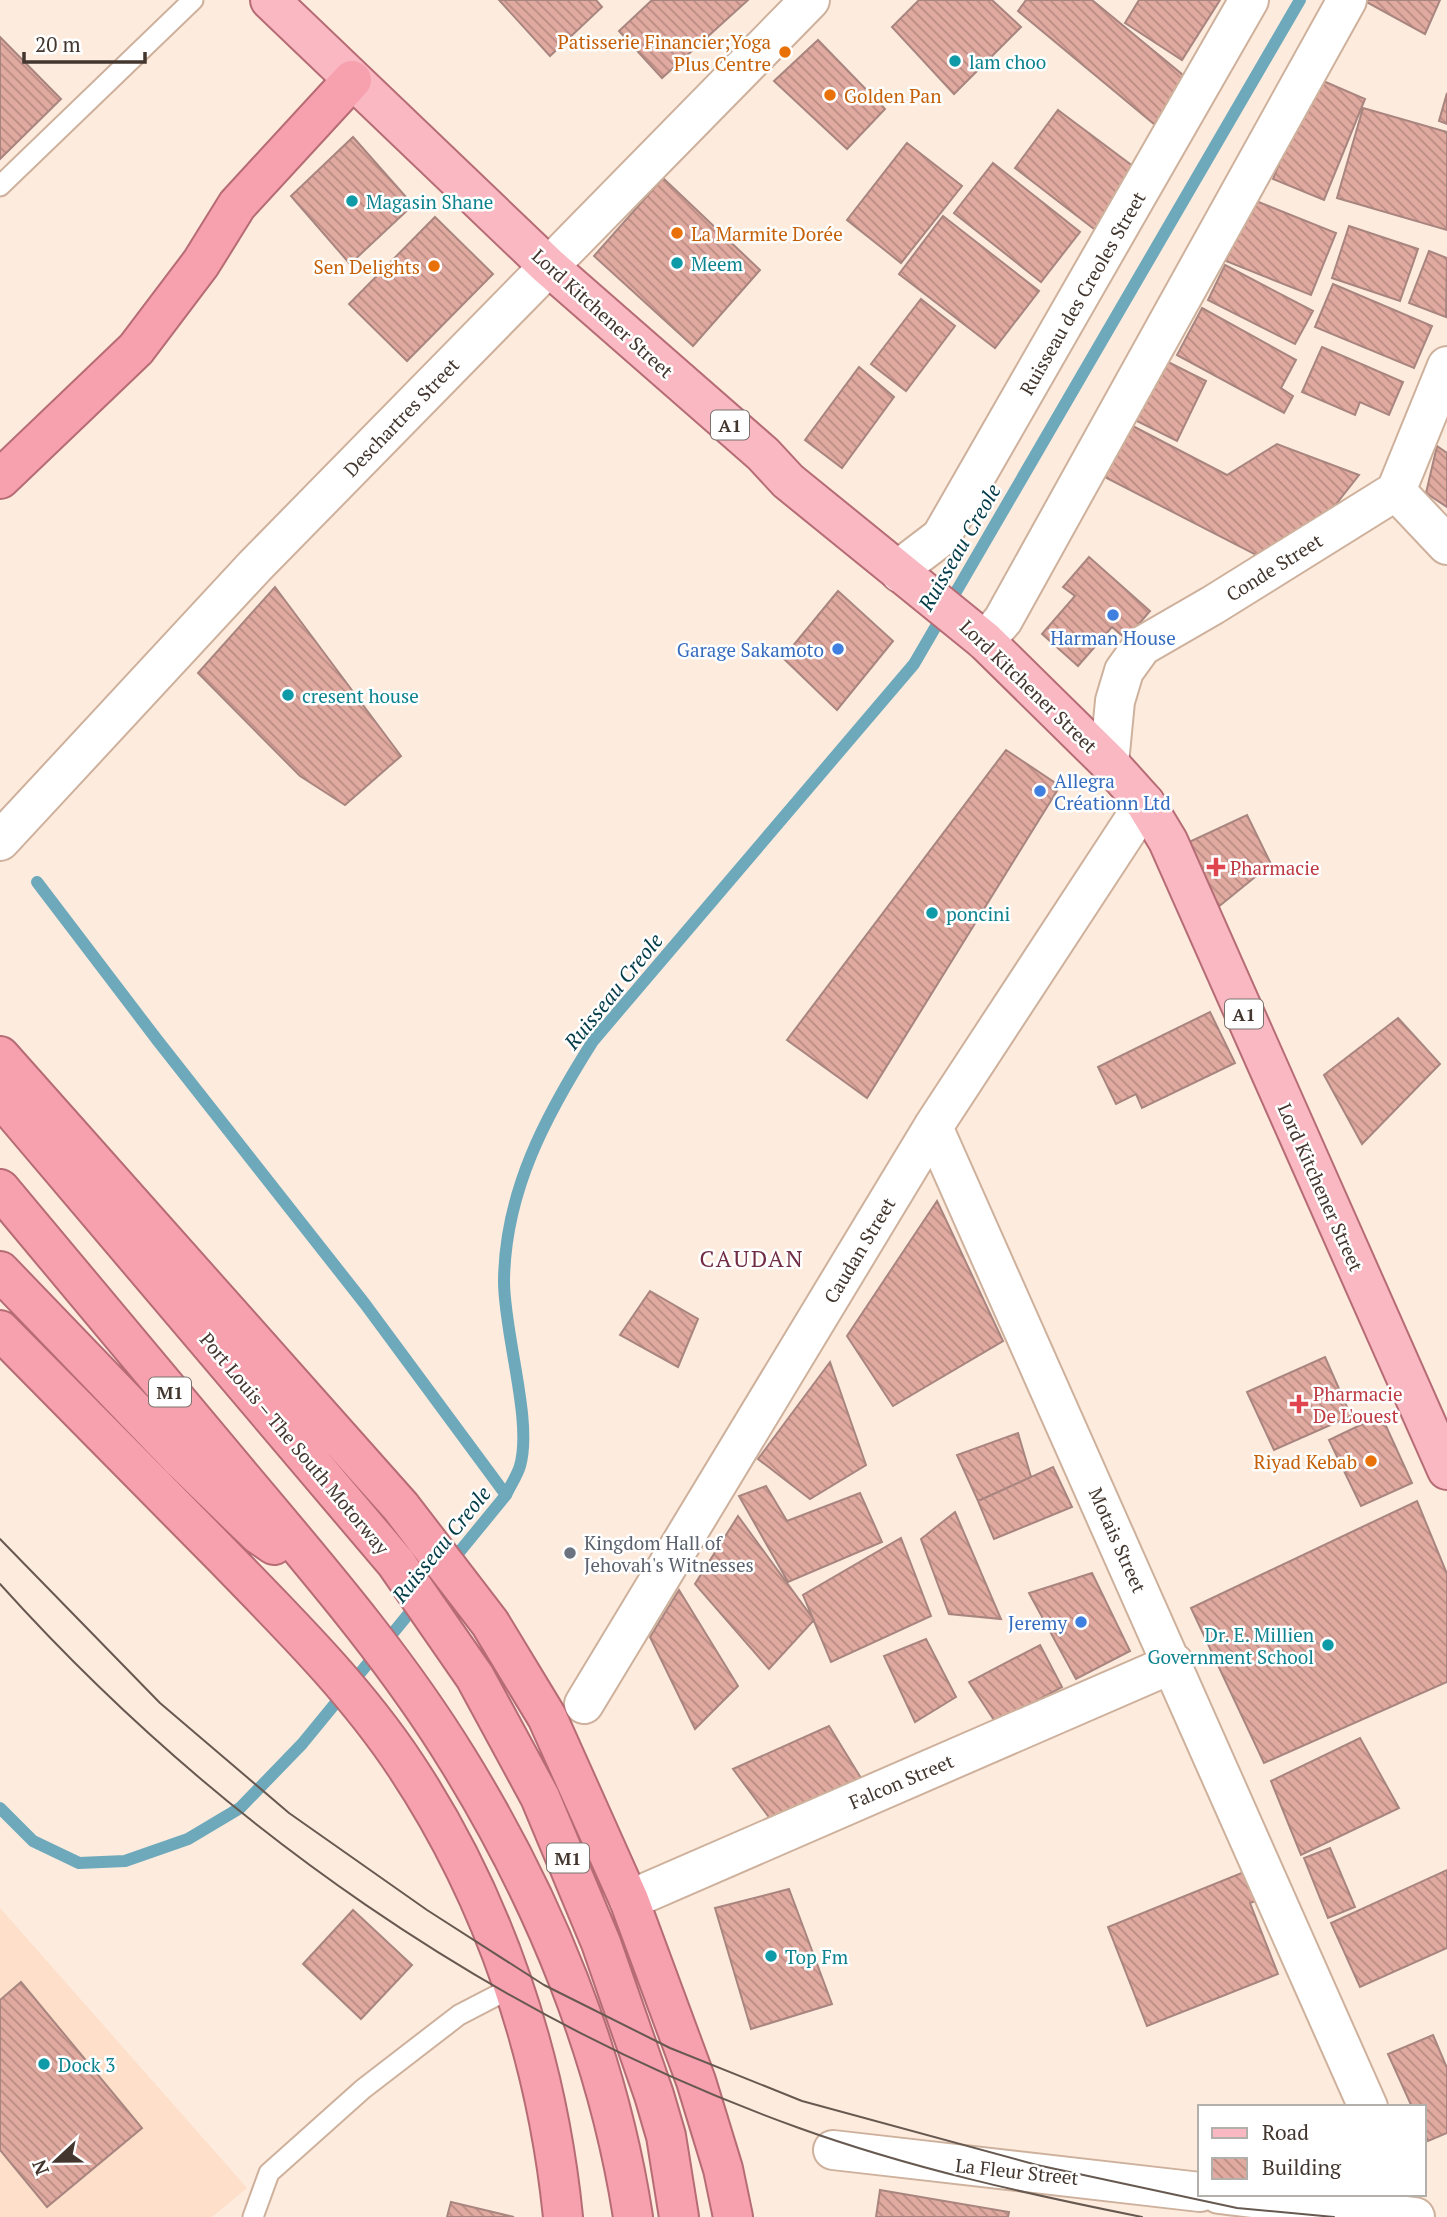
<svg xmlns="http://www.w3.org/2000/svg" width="1447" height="2217" font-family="'PT Serif',serif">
<defs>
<pattern id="building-back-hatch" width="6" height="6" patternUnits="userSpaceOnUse" patternTransform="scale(1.75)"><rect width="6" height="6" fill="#e1aaa0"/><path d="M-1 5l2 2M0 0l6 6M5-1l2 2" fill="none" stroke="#b88b83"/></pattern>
</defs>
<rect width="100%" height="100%" fill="#fdebde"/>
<path fill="#fddfca" d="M0,1908L247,2188L212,2217H0Z"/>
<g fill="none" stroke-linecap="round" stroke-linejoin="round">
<path stroke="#6da9bb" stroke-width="12" d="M37,882L158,1041L365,1304L506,1495
M0,1808L33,1841L79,1863L125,1861L188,1839L240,1808L302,1744L506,1495C510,1486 517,1476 520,1466C533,1421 504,1334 504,1281C505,1191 546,1115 593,1041L914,664L1300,0"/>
</g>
<path fill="url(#building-back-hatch)" stroke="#a8857f" stroke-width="2" d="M499,0H596L602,7L550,56Z
M652,0H748L662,78L619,31Z
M919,0H992L1021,27L954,94L892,27Z
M1026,0H1092L1189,80L1154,124L1018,11Z
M1139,0H1220L1182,60L1125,23Z
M1363,0H1440L1425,34Z
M0,37L61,99L0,159Z
M818,40L885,109L847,149L774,81Z
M1314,77L1365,99L1324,200L1273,179Z
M1447,93V124L1439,121Z
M1363,108L1447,132V230L1337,198Z
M1058,110L1142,173L1098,232L1015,168Z
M353,137L413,205L350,264L291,196Z
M907,143L962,186L901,263L847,220Z
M993,163L1080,232L1041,282L954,213Z
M663,178L760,270L693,346L594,256Z
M1251,199L1336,233L1311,295L1226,261Z
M943,216L1039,291L995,348L899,274Z
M435,217L493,274L407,361L349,304Z
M1349,226L1418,249L1400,301L1332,278Z
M1429,251L1447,258L1446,317L1409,303Z
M1225,265L1313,311L1295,344L1208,300Z
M1333,284L1432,326L1414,368L1315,327Z
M921,299L955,326L906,391L871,364Z
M1202,308L1296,360L1281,388L1293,396L1284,413L1177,355Z
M1322,347L1403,382L1389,415L1360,402L1355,415L1302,392Z
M1164,360L1206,381L1177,441L1135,420Z
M859,367L894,397L842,468L805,440Z
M1125,422L1227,475L1277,444L1359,475L1315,531L1262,558L1099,474Z
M1437,446L1447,453V507L1426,493Z
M1089,557L1150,611L1126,639L1112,627L1078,666L1042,634L1075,596L1063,587Z
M275,587L401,756L345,805L300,776L198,673Z
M838,591L893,641L837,710L783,658Z
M1006,750L1060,786L867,1098L787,1040Z
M1247,815L1271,864L1217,908L1187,843Z
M1210,1012L1235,1063L1142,1108L1136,1094L1116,1104L1098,1067Z
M1398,1018L1440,1064L1362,1144L1324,1075Z
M937,1201L1003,1341L893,1406L847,1336Z
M650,1291L698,1319L678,1367L620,1335Z
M1325,1357L1351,1416L1274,1450L1247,1392Z
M830,1362L866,1465L810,1499L758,1459Z
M1381,1415L1412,1483L1361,1506L1329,1440Z
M1018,1433L1031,1477L978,1501L957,1455Z
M1053,1467L1072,1507L994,1539L978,1501Z
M766,1486L787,1521L860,1493L882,1542L788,1582L739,1496Z
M1417,1501L1447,1574V1682L1264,1763L1191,1608Z
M955,1512L1001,1619L949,1614L921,1539Z
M738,1516L814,1620L769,1669L695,1584Z
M901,1538L931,1616L831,1662L803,1595Z
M1092,1573L1130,1651L1076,1679L1029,1593Z
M679,1590L738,1686L695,1729L650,1637Z
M926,1639L956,1697L915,1722L884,1656Z
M1040,1645L1062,1687L996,1723L969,1682Z
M829,1726L861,1778L771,1820L733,1769Z
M1360,1738L1399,1808L1301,1855L1271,1781Z
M1330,1848L1355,1907L1328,1918L1304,1858Z
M1447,1870V1948L1360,1987L1331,1923Z
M1244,1872L1256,1901L1250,1903L1278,1974L1147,2026L1108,1927Z
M789,1889L832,2004L751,2029L715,1908Z
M353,1910L412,1965L361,2019L303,1964Z
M21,1982L142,2128L47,2207L0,2150V2000Z
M1433,2035L1447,2068V2133L1428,2141L1424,2132V2107H1412L1388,2054Z
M880,2190L1009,2212L1008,2217H876Z
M451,2202L514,2217H447Z"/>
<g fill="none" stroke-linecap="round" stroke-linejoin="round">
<g stroke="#ceb19c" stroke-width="23">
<path id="service" d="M0,186L193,0
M253,2217L269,2173L363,2089L459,2015L513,1987"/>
</g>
<g stroke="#ceb19c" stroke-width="42">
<path id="minor" d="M1396,491L1447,545
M900,573L903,566L941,537L1249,0
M985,641L1003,620L1347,0
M1109,763L1115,701L1124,671L1142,646L1213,605L1396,491L1447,366
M933,1127L1368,2107
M584,1704L933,1127L1145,803
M629,1900L1174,1663
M833,2150L1200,2192
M1219,2194L1415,2217"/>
</g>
<g stroke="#ceb19c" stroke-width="42">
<path id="secondary" d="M0,841L255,566L810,0"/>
</g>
<g stroke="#b66c74" stroke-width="42">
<path id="primary" d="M270,0L548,266L763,454L788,481L985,641L1109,763L1145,803L1168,841L1447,1470"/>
</g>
<g stroke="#b66c74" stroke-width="42">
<path id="trunk" d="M0,479L136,349L201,263L237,205L352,80
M0,1056L401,1507L490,1623L547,1717L629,1900L696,2081L723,2169L733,2217
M0,1096L396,1563L475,1677L540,1797L601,1943L654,2095L666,2136L679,2217
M0,1189C75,1279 150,1368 225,1458C306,1555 392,1652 458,1760C544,1899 608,2055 633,2217
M0,1271L182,1460L258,1534L274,1545
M0,1330C75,1406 150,1482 225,1558C289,1624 355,1689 406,1766C495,1900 547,2058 563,2217"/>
</g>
<use href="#service" stroke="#fff" stroke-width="19"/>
<use href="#minor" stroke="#fff" stroke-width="38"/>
<use href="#secondary" stroke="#fff" stroke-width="38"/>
<use href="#primary" stroke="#f9b8c2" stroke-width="38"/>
<use href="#trunk" stroke="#f7a0ae" stroke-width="38"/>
<path stroke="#675950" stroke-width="2" d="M0,1539L160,1703L289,1813L427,1910L544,1985L670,2048L802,2101L1037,2165L1237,2208L1334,2217
M0,1584C217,1825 493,2018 799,2128C910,2168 1027,2194 1142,2217"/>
</g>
<g fill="#e8710a" stroke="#fff" stroke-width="2.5">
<circle cx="785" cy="52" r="7"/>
<circle cx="830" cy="95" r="7"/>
<circle cx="677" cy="233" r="7"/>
<circle cx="434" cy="266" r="7"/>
<circle cx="1371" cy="1461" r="7"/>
</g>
<g fill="#0f9aa8" stroke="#fff" stroke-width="2.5">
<circle cx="955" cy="61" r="7"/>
<circle cx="352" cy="201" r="7"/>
<circle cx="677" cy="263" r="7"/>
<circle cx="288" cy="695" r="7"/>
<circle cx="932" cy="913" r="7"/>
<circle cx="1328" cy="1645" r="7"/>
<circle cx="771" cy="1956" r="7"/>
<circle cx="44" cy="2064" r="7"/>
</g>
<g fill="#3f7fe0" stroke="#fff" stroke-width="2.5">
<circle cx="1113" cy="615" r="7"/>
<circle cx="838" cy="649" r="7"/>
<circle cx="1040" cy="791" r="7"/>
<circle cx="1081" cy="1622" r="7"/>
</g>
<g fill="#e0444e" stroke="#fff" stroke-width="2.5">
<path d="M1212.5 856.5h7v7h7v7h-7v7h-7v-7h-7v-7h7z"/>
<path d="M1295.5 1393.5h7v7h7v7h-7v7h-7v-7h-7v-7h7z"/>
</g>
<circle fill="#6b7280" stroke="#fff" stroke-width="2.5" cx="570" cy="1553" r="7"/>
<g text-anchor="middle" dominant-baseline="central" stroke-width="5" stroke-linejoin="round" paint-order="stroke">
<g fill="#fff" stroke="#7b726d" stroke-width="2">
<rect x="711" y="410.5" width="38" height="29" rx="5"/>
<rect x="1225" y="999.5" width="38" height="29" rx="5"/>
<rect x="149" y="1377.5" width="42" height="29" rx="5"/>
<rect x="547" y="1843.5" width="42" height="29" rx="5"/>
</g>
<g font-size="18" font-weight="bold" fill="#42362e">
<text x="730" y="425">A1</text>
<text x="1244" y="1014">A1</text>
<text x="170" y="1392">M1</text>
<text x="568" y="1858">M1</text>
</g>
<g font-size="19" fill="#c56008" stroke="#fff" text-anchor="end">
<text x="771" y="41">Patisserie Financier;Yoga<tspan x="771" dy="22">Plus Centre</tspan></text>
<text x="844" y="95" text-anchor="start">Golden Pan</text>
<text x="691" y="233" text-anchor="start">La Marmite Dorée</text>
<text x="420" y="266">Sen Delights</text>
<text x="1357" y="1461">Riyad Kebab</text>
</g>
<g font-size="19" fill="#0d838f" stroke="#fff" text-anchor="start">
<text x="969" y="61">lam choo</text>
<text x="366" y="201">Magasin Shane</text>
<text x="691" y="263">Meem</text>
<text x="302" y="695">cresent house</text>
<text x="946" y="913">poncini</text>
<text x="1314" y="1634" text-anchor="end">Dr. E. Millien<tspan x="1314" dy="22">Government School</tspan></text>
<text x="785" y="1956">Top Fm</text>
<text x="58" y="2064">Dock 3</text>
</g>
<g font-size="19" fill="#42362e" stroke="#fff">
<text transform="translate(1082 293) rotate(-60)">Ruisseau des Creoles Street</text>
<text transform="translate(603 313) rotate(42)">Lord Kitchener Street</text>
<text transform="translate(401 417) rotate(-46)">Deschartres Street</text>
<text transform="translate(1274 567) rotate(-32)">Conde Street</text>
<text transform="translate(1029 686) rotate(44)">Lord Kitchener Street</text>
<text transform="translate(1321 1187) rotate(66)">Lord Kitchener Street</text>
<text transform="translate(859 1250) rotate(-59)">Caudan Street</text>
<text transform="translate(295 1443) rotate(50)">Port Louis – The South Motorway</text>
<text transform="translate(1118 1540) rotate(66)">Motais Street</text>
<text transform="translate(901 1781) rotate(-23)">Falcon Street</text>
<text transform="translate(1017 2171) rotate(6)">La Fleur Street</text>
</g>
<g font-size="19" fill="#366cbe" stroke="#fff" text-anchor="end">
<text x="1113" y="637" text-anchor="middle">Harman House</text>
<text x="824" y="649">Garage Sakamoto</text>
<text x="1054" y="780" text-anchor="start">Allegra<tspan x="1054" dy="22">Créationn Ltd</tspan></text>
<text x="1067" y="1622">Jeremy</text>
</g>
<g font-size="19" fill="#be3a42" stroke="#fff" text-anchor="start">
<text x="1230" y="867">Pharmacie</text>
<text x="1313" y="1393">Pharmacie<tspan x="1313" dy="22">De L'ouest</tspan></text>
</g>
<g font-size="19" fill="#5b616d" stroke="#fff" text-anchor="start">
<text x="584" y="1542">Kingdom Hall of<tspan x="584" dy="22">Jehovah's Witnesses</tspan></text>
</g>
<g font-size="21" font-style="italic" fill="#023c49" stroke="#fff">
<text transform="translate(959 547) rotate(-60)">Ruisseau Creole</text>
<text transform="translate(613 991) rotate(-51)">Ruisseau Creole</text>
<text transform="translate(441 1544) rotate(-51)">Ruisseau Creole</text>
</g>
<g font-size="23" letter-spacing="2" fill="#712d43" stroke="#fff">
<text x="752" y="1258">CAUDAN</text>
</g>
</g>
<rect x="1198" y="2105" width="228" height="91" fill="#ffffff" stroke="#b3afab" stroke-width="2"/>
<rect x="1212" y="2128" width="35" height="10" fill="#f9b8c2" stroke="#b3afab" stroke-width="2"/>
<text x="1262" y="2140" font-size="21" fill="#42362e">Road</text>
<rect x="1212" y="2158" width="35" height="21" fill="url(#building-back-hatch)" stroke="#b3afab" stroke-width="2"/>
<text x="1262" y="2175" font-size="21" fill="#42362e">Building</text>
<g transform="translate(56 2161) rotate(248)" stroke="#ffffff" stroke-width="5" paint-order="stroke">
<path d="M0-5L12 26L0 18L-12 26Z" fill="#42362e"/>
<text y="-10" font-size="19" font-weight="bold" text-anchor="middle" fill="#42362e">N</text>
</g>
<path d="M24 52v10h121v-10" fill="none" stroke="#42362e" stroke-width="3.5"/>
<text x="35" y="52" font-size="21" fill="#42362e" stroke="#ffffff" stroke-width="5" paint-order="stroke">20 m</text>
</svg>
